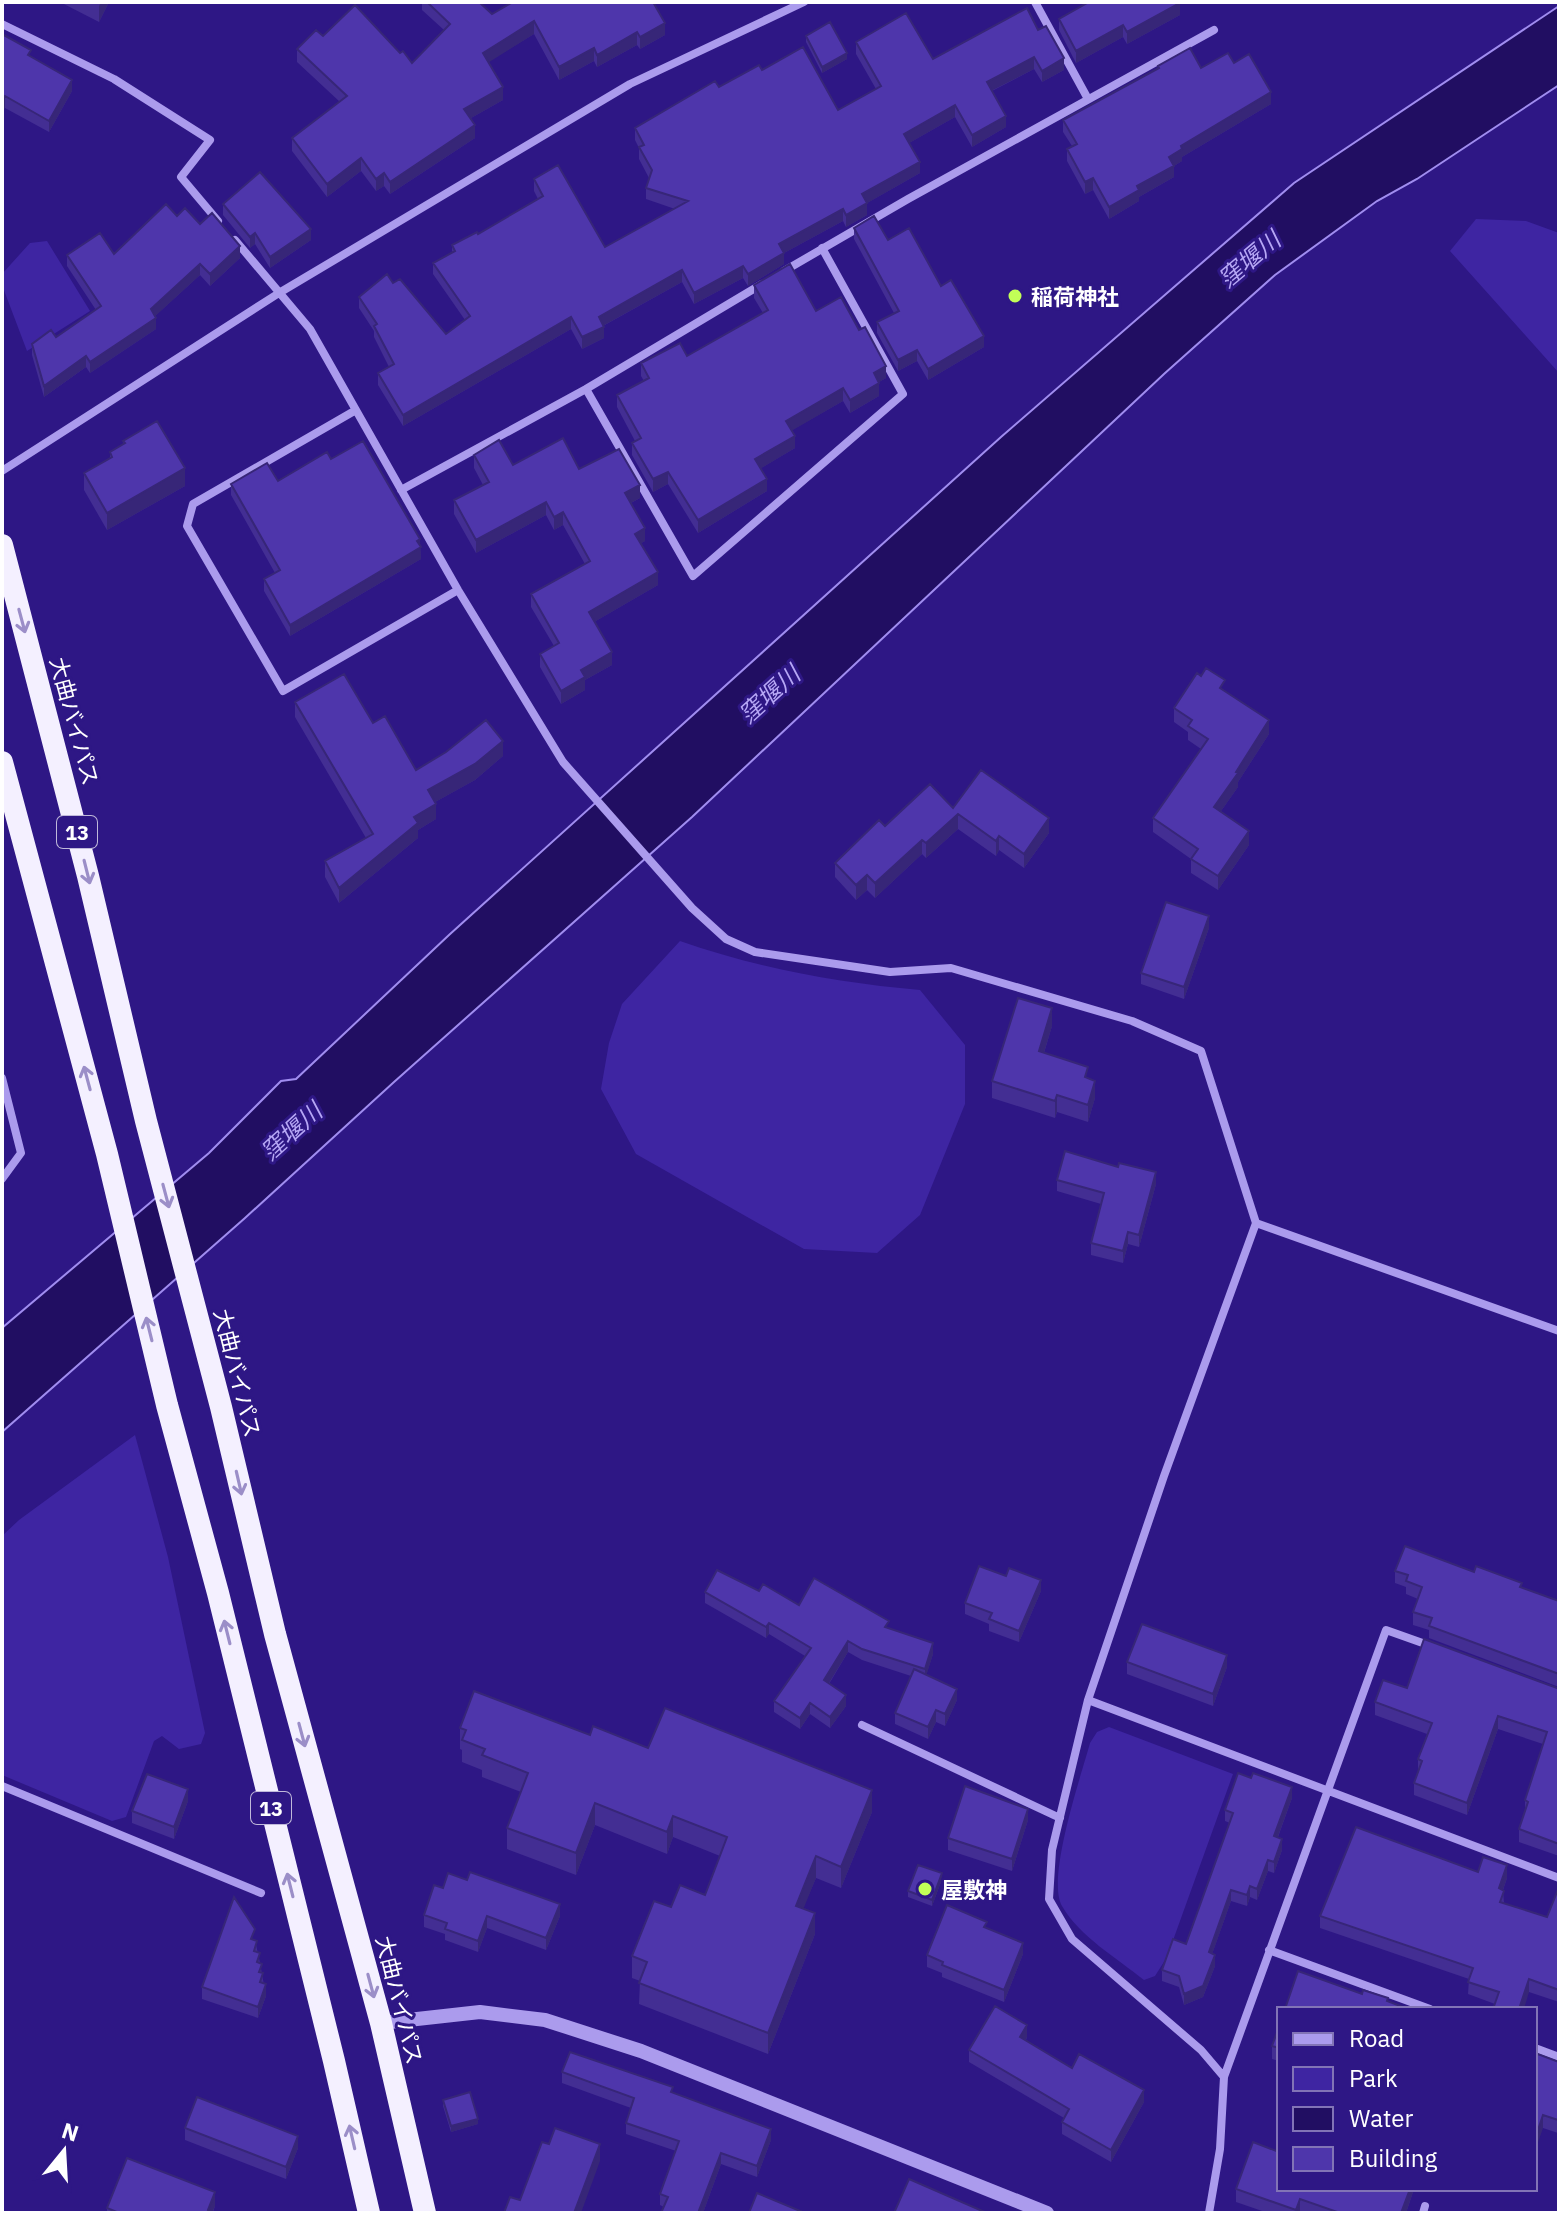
<svg xmlns="http://www.w3.org/2000/svg" width="1561" height="2215" font-family="'IBM Plex Sans','Noto Sans JP',sans-serif">
<rect width="100%" height="100%" fill="#2e1785"/>
<path fill="#3e25a2" d="M1476,219L1526,221L1559,233V373L1450,251Z
M47,241L90,311L27,351L2,285V274L30,243Z
M680,941C757,968 839,983 920,990L965,1045V1104L920,1215L877,1253L804,1249L636,1154L601,1089L609,1043L622,1004Z
M135,1435L168,1557L205,1733L201,1744L179,1749L162,1736L154,1741L126,1817L112,1821L2,1775V1536L19,1520Z
M1109,1727L1233,1774L1167,1957L1155,1976L1144,1980C1117,1958 1080,1937 1062,1906C1046,1879 1081,1776 1090,1743L1097,1732Z"/>
<path fill="#210e62" stroke="#a08df0" stroke-width="2" d="M1559,6V85L1417,179L1377,201L1275,275L1164,374L692,817L394,1082L245,1218L2,1432V1328L209,1153L281,1081L296,1079L449,935L1001,437L1294,183Z"/>
<g fill="none" stroke-linecap="round" stroke-linejoin="round">
<path stroke="#ab9bed" stroke-width="8" d="M1035,2L1088,99
M2,24L114,79L210,140L181,177L218,221
M235,240L310,329L458,590L563,762L692,908L726,939L755,952L890,972L951,968L1132,1021L1201,1051L1256,1223L1164,1476L1088,1700L1052,1850L1049,1899L1072,1939L1201,2050L1224,2077L1220,2149L1209,2213
M784,271L908,199L1214,30
M586,389L693,576L903,394L822,248
M356,410L193,504L187,526L283,691L458,590
M2,471L279,293L630,84L804,2
M401,490L586,389L762,284
M2,1078L21,1153L2,1179
M1256,1223L1559,1331
M1088,1700L1559,1878
M862,1725L1060,1818
M2,1786L261,1893
M1269,1950L1430,2009
M1535,2048L1559,2057
M1224,2077L1386,1630L1431,1646
M1423,2213L1425,2206"/>
<path stroke="#ab9bed" stroke-width="14" d="M381,2023L480,2012L545,2020L641,2051L1047,2213"/>
<path stroke="#f4f0ff" stroke-width="22" d="M2,545L88,876L146,1121L221,1407L275,1634L381,2023L425,2213
M2,762L107,1154L167,1405L218,1593L334,2061L369,2213"/>
</g>
<path fill="#432e93" d="M60,2H109L99,22Z
M422,2H479L492,14L665,35L640,49L637,45L597,67L594,61L559,80L534,34L488,62L503,100L471,118L475,138L390,194L384,186L376,191L361,171L327,197L292,151V138L340,102L297,62V49L323,36L400,53L412,63L444,30L422,10Z
M1180,15L1127,44L1123,37L1076,63L1059,30V19Z
M1038,30L1064,70L1042,82L1034,69L992,91L1006,127L972,147L955,117L909,143L920,173L867,203V215L846,227L843,221L784,253V264L748,286L743,278L694,304L682,282L603,326L604,338L582,349L571,329L403,426L378,385V373L389,367L374,337V331L359,308V297L393,283L446,334L465,320L433,274V263L452,253V245L478,234L538,199L534,191V179L605,247L675,209L646,199V188L649,178L639,159V148L635,140V128L719,87L762,70L838,110L876,89L856,54V42L933,59Z
M2,34L72,91L49,132L5,108Z
M806,36L847,59L822,73L806,42Z
M1234,63L1271,104L1182,157V161L1174,166V177L1139,197V201L1109,219L1093,190L1085,194L1067,161V149L1072,146L1063,132V120L1158,69V66L1201,68Z
M223,204L311,240L270,268L255,244L250,248L223,215Z
M177,216L200,224L240,258L210,286L200,275L155,316L156,329L90,373L86,367L44,397L32,355V344L56,337L96,310L67,266V255L114,254Z
M854,228L888,240L941,286L984,347L928,380L917,361L898,371L877,333V322L894,313L854,239Z
M754,285L816,311L886,378L879,382V396L850,413L843,401L792,430L795,448L761,468L767,491L698,533L668,484L653,492L632,455V443L635,441L617,407V395L644,381L641,376V363L687,356L763,313L754,298Z
M123,441L185,486L107,530L84,490V473L110,458V452L123,445Z
M474,455L513,465L579,469L640,498L631,503L645,541L641,543L658,585L594,622L612,665L585,680V690L561,704L540,667V654L554,646L531,607V594L585,564L563,525L554,530L546,515L476,553L454,514V500L483,485L474,468Z
M331,459L420,546L421,559L290,636L264,591V579L275,573L231,495V484L278,481Z
M1225,691L1269,734L1238,782V787L1221,811L1249,845L1218,890L1191,873V859L1153,832V818L1201,749L1188,740V732L1174,722V708Z
M295,702L373,723L416,770L503,756L475,780L435,802L436,819L418,830V838L339,903L325,877V861L366,838L295,717Z
M953,808L1049,833L1024,868L999,850L996,856L958,829L926,858L922,854L875,898L867,890L856,900L835,877V863L885,826Z
M1209,928L1184,999L1141,984V973Z
M1052,1026L1044,1053L1088,1078L1095,1098L1088,1122L1057,1112L1055,1118L992,1098V1081Z
M1057,1180L1156,1184L1139,1247L1128,1244L1123,1263L1091,1255V1243L1101,1204L1057,1191Z
M1395,1571L1522,1588L1559,1601V1687L1429,1638V1630L1413,1625V1612L1418,1599L1406,1594V1587L1395,1583Z
M759,1591L799,1605L889,1629L933,1654L926,1675L957,1700L945,1726L936,1722L928,1739L895,1724V1713L911,1676L862,1660L848,1652L829,1684L846,1706L830,1728L810,1714L800,1729L774,1712V1701L805,1656L769,1634L766,1638L705,1603V1592Z
M1041,1591L1019,1642L989,1631V1624L965,1614V1603Z
M1127,1662L1227,1667L1213,1706L1127,1674Z
M1407,1688H1559V1856L1519,1842V1829L1525,1813V1800L1543,1744L1498,1729L1467,1815L1414,1795V1783L1418,1771V1759L1427,1734L1375,1715V1702Z
M460,1728L590,1735L648,1748L872,1812L841,1888L816,1878L803,1908L815,1934L768,2054L639,2004L640,1981L632,1978V1956L671,1907L705,1895L720,1856L673,1837L667,1854L595,1825L576,1875L507,1849V1828L521,1792L482,1777V1770L462,1762V1750L460,1749Z
M1292,1798L1278,1837L1282,1850L1274,1873L1268,1871L1257,1900L1250,1897L1247,1906L1231,1901L1212,1954L1215,1966L1203,1997L1184,2005L1179,1987L1162,1981V1970L1186,1944L1230,1823L1225,1821V1810Z
M188,1801L174,1839L132,1823V1811Z
M1028,1820L1012,1871L948,1850V1838Z
M1478,1872L1507,1878L1503,1890L1504,1903L1547,1917L1559,1887V2002L1529,1992L1495,2004L1468,1994L1469,1979L1320,1928V1916Z
M942,1879L932,1906L908,1897V1891Z
M443,1888L560,1916L546,1950L487,1928L478,1952L445,1940V1934L424,1927V1915Z
M255,1940L260,1963L266,1996L258,2018L202,1999V1987Z
M1023,1954L1004,2002L942,1977V1973L927,1967V1955Z
M1279,2027V2061L1272,2059V2046Z
M1027,2037L1026,2040L1072,2068L1144,2102L1111,2162L1062,2134V2122L1064,2118L969,2062V2050Z
M1535,2053L1559,2062V2129L1558,2133L1543,2128Z
M562,2072L673,2093L771,2140L757,2177L721,2164L703,2213H661L664,2207L660,2205V2194L676,2151L626,2134V2123L631,2108L562,2083Z
M443,2100L478,2124L451,2132L443,2106Z
M185,2128L298,2148L286,2179L185,2140Z
M1236,2189H1414L1406,2213H1304L1300,2212V2213H1268L1236,2202Z
M215,2206L213,2212L215,2213H107V2208Z"/>
<path fill="#372678" d="M101,2H109L99,22V6Z
M1180,3V15L1127,44V32Z
M534,21V34L483,66V53Z
M665,23V35L640,49V37Z
M1123,25V37L1076,63V51Z
M637,32V45L597,67V55Z
M594,48V61L559,80V67Z
M847,53V59L822,73V67Z
M1034,57V69L987,93V82Z
M1064,58V70L1042,82V71Z
M72,80V91L49,132V121Z
M503,87V100L464,122V109Z
M1271,92V104L1182,157V161L1174,166V177L1139,197V201L1109,219V207L1137,186L1181,146Z
M5,96V108L2,113V101Z
M955,105V117L904,146V134Z
M1006,116V127L972,147V135Z
M475,125V138L390,194V182Z
M361,158V171L327,197V184Z
M920,162V173L862,206V194Z
M384,173V186L376,191V179Z
M1093,178V190L1085,194V182Z
M867,203V215L846,227V215Z
M843,209V221L784,253V264L748,286V274L779,244Z
M311,229V240L270,268V257Z
M255,233V244L250,248V237Z
M240,246V258L210,286V274Z
M200,264V275L151,320V309Z
M743,266V278L694,304V293Z
M682,270V282L599,328V317Z
M571,317V329L403,426V415Z
M156,318V329L90,373V362Z
M604,327V338L582,349V337Z
M984,336V347L928,380V369Z
M917,350V361L898,371V360Z
M86,356V367L44,397V386Z
M886,366V378L874,385V373Z
M879,383V396L850,413V400Z
M843,388V401L786,434V421Z
M795,436V448L755,472V459Z
M185,468V486L107,530V513Z
M668,472V484L653,492V479Z
M767,479V491L698,533V520Z
M640,485V498L625,506V493Z
M546,502V515L476,553V540Z
M563,512V525L554,530V517Z
M645,528V541L635,547V534Z
M420,539L421,559L290,636V625Z
M658,572V585L589,625V612Z
M612,652V665L585,680V690L561,704V691L581,670Z
M1269,720V734L1238,782V787L1214,821V807Z
M503,741V756L475,780L428,806V790Z
M436,804V819L418,830V838L339,903V888L414,817Z
M958,814V829L926,858V843Z
M1049,818V833L1024,868V854Z
M1249,831V845L1218,890V876Z
M999,836V850L996,856V841Z
M922,840V854L875,898V883Z
M867,875V890L856,900V885Z
M1209,916V928L1184,999V987Z
M1052,1008V1026L1039,1069V1051Z
M1095,1081V1098L1088,1122V1105Z
M1057,1095V1112L1055,1118V1101Z
M1156,1172V1184L1139,1247V1235Z
M1128,1232V1244L1123,1263V1251Z
M1041,1580V1591L1019,1642V1631Z
M769,1623V1634L766,1638V1627Z
M848,1641V1652L824,1691V1680Z
M933,1643V1654L925,1680V1669Z
M1227,1655V1667L1213,1706V1694Z
M957,1689V1700L945,1726V1714Z
M846,1695V1706L830,1728V1717Z
M810,1703V1714L800,1729V1718Z
M936,1710V1722L928,1739V1727Z
M1498,1716V1729L1467,1815V1803Z
M1292,1787V1798L1274,1847V1836Z
M188,1789V1801L174,1839V1827Z
M872,1790V1812L841,1888V1867Z
M595,1803V1825L576,1875V1853Z
M1028,1809V1820L1012,1871V1859Z
M673,1816V1837L667,1854V1832Z
M1282,1839V1850L1274,1873V1862Z
M816,1856V1878L796,1927V1906Z
M1268,1860V1871L1257,1900V1889Z
M1507,1865V1878L1499,1901V1888Z
M942,1873V1879L932,1906V1900Z
M1250,1886V1897L1247,1906V1895Z
M1231,1890V1901L1209,1963V1952Z
M560,1904V1916L546,1950V1938Z
M815,1913V1934L768,2054V2033Z
M487,1916V1928L478,1952V1941Z
M1023,1943V1954L1004,2002V1990Z
M1215,1955V1966L1203,1997L1184,2005V1994Z
M1529,1979V1992L1524,2009H1519Z
M266,1984V1996L258,2018V2007Z
M1027,2025V2037L1020,2049V2037Z
M1144,2090V2102L1111,2162V2150Z
M1543,2115V2128L1535,2151V2139Z
M478,2119V2124L451,2132V2126Z
M771,2129V2140L757,2177V2166Z
M298,2136V2148L286,2179V2167Z
M600,2144V2161L581,2213H574Z
M721,2153V2164L703,2213H698Z
M1410,2189H1414L1406,2213H1401Z
M215,2192V2206L212,2213L208,2210Z
M1300,2199V2213H1296Z"/>
<path fill="#4e36ab" stroke="#372678" stroke-width="2" d="M427,2H479L492,14L513,2H653L665,23L640,37L637,32L597,55L594,48L559,67L534,21L483,53L503,87L464,109L475,125L390,182L384,173L376,179L361,158L327,184L292,138L347,96L297,49L316,30L323,36L355,5L400,53L403,51L412,63L450,24Z
M1089,2H1179L1180,3L1127,32L1123,25L1076,51L1059,19Z
M1027,8L1038,30L1046,26L1064,58L1042,71L1034,57L987,82L1006,116L972,135L955,105L904,134L920,162L862,194L867,203L846,215L843,209L779,244L784,253L748,274L743,266L694,293L682,270L599,317L604,327L582,337L571,317L403,415L378,373L394,364L374,326L377,324L359,297L387,274L393,283L400,279L446,334L470,316L433,263L455,251L452,245L477,232L478,234L543,196L534,179L558,165L605,247L688,201L646,188L652,170L639,147L644,145L635,128L715,81L719,87L759,65L762,70L803,47L838,110L881,86L856,42L906,13L933,59Z
M830,22L847,53L822,67L806,36Z
M2,34L31,50L28,55L72,80L49,121L5,96L2,101Z
M1190,48L1201,68L1228,53L1234,63L1249,54L1271,92L1181,146L1182,149L1169,157L1174,166L1137,186L1139,190L1109,207L1093,178L1085,182L1067,149L1077,144L1063,120L1159,68L1158,66Z
M260,172L311,229L270,257L255,233L250,237L223,204Z
M166,204L177,216L185,208L200,224L212,213L240,246L210,274L200,264L151,309L156,318L90,362L86,356L44,386L32,344L51,330L56,337L101,306L67,255L100,233L114,254Z
M874,216L888,240L909,228L941,286L951,280L984,336L928,369L917,350L898,360L877,322L899,311L854,228Z
M790,264L816,311L841,297L859,330L865,327L886,366L874,373L879,383L850,400L843,388L786,421L795,436L755,459L767,479L698,520L668,472L653,479L632,443L641,438L617,395L649,378L641,363L680,343L687,356L768,310L754,285Z
M157,421L185,468L107,513L84,473L112,457L110,452L125,443L123,441Z
M563,438L579,469L619,449L640,485L625,493L645,528L635,534L658,572L589,612L612,652L581,670L585,677L561,691L540,654L559,643L531,594L590,561L563,512L554,517L546,502L476,540L454,500L489,482L474,455L499,440L513,465Z
M363,441L420,539L417,541L421,547L290,625L264,579L280,570L231,484L267,463L278,481L327,452L331,459Z
M1206,668L1225,680L1220,688L1269,720L1236,772L1238,773L1214,807L1249,831L1218,876L1191,859L1198,849L1153,818L1208,739L1188,726L1192,720L1174,708L1197,673L1201,676Z
M344,674L373,723L385,716L416,770L446,752L486,720L503,741L475,764L428,790L436,804L414,817L418,823L339,888L325,861L373,834L295,702Z
M981,770L1049,818L1024,854L999,836L996,841L958,814L926,843L922,840L875,883L867,875L856,885L835,863L879,820L885,826L930,784L953,808Z
M1166,902L1209,916L1184,987L1141,973Z
M1018,998L1052,1008L1039,1051L1088,1067L1085,1077L1095,1081L1088,1105L1057,1095L1055,1101L992,1081Z
M1065,1151L1118,1167L1119,1163L1156,1172L1139,1235L1128,1232L1123,1251L1091,1243L1104,1193L1057,1180Z
M1405,1546L1474,1572L1476,1566L1522,1583L1520,1587L1559,1601V1674L1429,1626L1432,1618L1413,1612L1422,1587L1406,1581L1408,1575L1395,1571Z
M979,1566L1006,1576L1009,1568L1041,1580L1019,1631L989,1619L992,1613L965,1603Z
M717,1570L759,1591L763,1584L799,1605L814,1578L889,1621L885,1627L933,1643L925,1669L862,1649L848,1641L824,1680L846,1695L830,1717L810,1703L800,1718L774,1701L811,1648L769,1623L766,1627L705,1592Z
M1142,1624L1227,1655L1213,1694L1127,1662Z
M1424,1639L1557,1688H1559V1844L1519,1829L1528,1802L1525,1800L1547,1732L1498,1716L1467,1803L1414,1783L1422,1761L1418,1759L1432,1723L1375,1702L1383,1680L1407,1688Z
M914,1669L957,1689L945,1714L936,1710L928,1727L895,1713Z
M474,1691L590,1735L593,1726L648,1748L665,1708L872,1790L841,1867L816,1856L796,1906L815,1913L768,2033L639,1983L647,1962L632,1956L654,1901L671,1907L680,1885L705,1895L727,1837L673,1816L667,1832L595,1803L576,1853L507,1828L528,1773L482,1755L485,1749L462,1740L466,1730L460,1728Z
M1238,1773L1251,1778L1253,1773L1292,1787L1274,1836L1282,1839L1274,1862L1268,1860L1257,1889L1250,1886L1247,1895L1231,1890L1209,1952L1215,1955L1203,1986L1184,1994L1179,1976L1162,1970L1173,1939L1186,1944L1233,1813L1225,1810Z
M147,1774L188,1789L174,1827L132,1811Z
M965,1786L1028,1809L1012,1859L948,1838Z
M1356,1827L1478,1872L1483,1857L1507,1865L1499,1888L1504,1891L1500,1902L1547,1917L1559,1887V1990L1529,1979L1519,2009H1493L1499,1992L1468,1982L1473,1968L1320,1916Z
M918,1865L942,1873L932,1900L908,1891Z
M470,1872L560,1904L546,1938L487,1916L478,1941L445,1929L447,1923L424,1915L434,1885L443,1888L448,1873L467,1880Z
M234,1897L255,1929L251,1939L257,1941L254,1951L260,1953L257,1962L262,1964L259,1972L263,1973L260,1982L266,1984L258,2007L202,1987Z
M947,1905L987,1922L984,1927L1023,1943L1004,1990L942,1965L943,1962L927,1955Z
M1298,1971L1362,1994L1363,1990L1388,1998L1387,2001L1408,2009H1285Z
M995,2006L1027,2025L1020,2037L1072,2068L1079,2054L1144,2090L1111,2150L1062,2122L1069,2109L969,2050Z
M1279,2027V2048L1272,2046Z
M570,2052L673,2087L671,2092L771,2129L757,2166L721,2153L698,2213H661L668,2197L660,2194L679,2141L626,2123L634,2098L562,2072Z
M1535,2053L1559,2062V2117L1558,2120L1543,2115L1535,2139Z
M470,2092L478,2119L451,2126L443,2100Z
M197,2097L298,2136L286,2167L185,2128Z
M555,2128L600,2144L574,2213H504L510,2197L520,2200L542,2142L549,2144Z
M1253,2142L1279,2152V2189H1410L1401,2213H1340L1300,2199L1296,2210L1236,2189Z
M127,2158L215,2192L208,2210L215,2213H119L107,2208Z
M909,2179L987,2213H894Z
M757,2193L805,2213H749Z"/>
<defs><path id="oneway-shaft" d="M-6 0H5M1.5-3L5.5 0L1.5 3" fill="none" stroke-width="1.6" stroke-linecap="round" stroke-linejoin="round" transform="scale(2)"/></defs>
<g stroke="#9b8ec8">
<use href="#oneway-shaft" transform="translate(22 621) rotate(75)"/>
<use href="#oneway-shaft" transform="translate(87 872) rotate(76)"/>
<use href="#oneway-shaft" transform="translate(87 1078) rotate(-105)"/>
<use href="#oneway-shaft" transform="translate(166 1196) rotate(75)"/>
<use href="#oneway-shaft" transform="translate(149 1329) rotate(-104)"/>
<use href="#oneway-shaft" transform="translate(239 1483) rotate(77)"/>
<use href="#oneway-shaft" transform="translate(227 1632) rotate(-104)"/>
<use href="#oneway-shaft" transform="translate(302 1735) rotate(75)"/>
<use href="#oneway-shaft" transform="translate(290 1885) rotate(-104)"/>
<use href="#oneway-shaft" transform="translate(371 1986) rotate(75)"/>
<use href="#oneway-shaft" transform="translate(352 2137) rotate(-103)"/>
</g>
<g fill="#c2ff57" stroke="#2e1785" stroke-width="3">
<circle cx="1015" cy="296" r="8"/>
<circle cx="925" cy="1889" r="8"/>
</g>
<g text-anchor="middle" dominant-baseline="central" stroke-width="6" stroke-linejoin="round" paint-order="stroke">
<g fill="#2e1785" stroke="#c0b9da" stroke-width="2">
<rect x="57" y="816" width="40" height="32" rx="6"/>
<rect x="251" y="1792" width="40" height="32" rx="6"/>
</g>
<g font-size="20" font-weight="bold" fill="#fff">
<text x="77" y="832">13</text>
<text x="271" y="1808">13</text>
</g>
<g font-size="22" font-weight="bold" fill="#fff" stroke="#2e1785" text-anchor="start">
<text x="1031" y="296">稲荷神社</text>
<text x="941" y="1889">屋敷神</text>
</g>
<g font-size="22" fill="#fff" stroke="#2e1785">
<text transform="translate(75 721) rotate(75)">大曲バイパス</text>
<text transform="translate(238 1373) rotate(76)">大曲バイパス</text>
<text transform="translate(400 2000) rotate(76)">大曲バイパス</text>
</g>
<g font-size="24" font-style="italic" fill="#b6a7f5" stroke="#2e1785">
<text transform="translate(1249 259) rotate(-40)">窪堰川</text>
<text transform="translate(769 694) rotate(-42)">窪堰川</text>
<text transform="translate(291 1131) rotate(-42)">窪堰川</text>
</g>
</g>
<rect width="1561" height="2215" fill="none" stroke="#ffffff" stroke-width="8"/>
<rect x="1277" y="2007" width="260" height="184" fill="#2e1785" stroke="#8274b6" stroke-width="2"/>
<rect x="1293" y="2033" width="40" height="12" fill="#ab9bed" stroke="#8274b6" stroke-width="2"/>
<text x="1349" y="2047" font-size="24" fill="#ffffff">Road</text>
<rect x="1293" y="2067" width="40" height="24" fill="#3e25a2" stroke="#8274b6" stroke-width="2"/>
<text x="1349" y="2087" font-size="24" fill="#ffffff">Park</text>
<rect x="1293" y="2107" width="40" height="24" fill="#210e62" stroke="#8274b6" stroke-width="2"/>
<text x="1349" y="2127" font-size="24" fill="#ffffff">Water</text>
<rect x="1293" y="2147" width="40" height="24" fill="#4e36ab" stroke="#8274b6" stroke-width="2"/>
<text x="1349" y="2167" font-size="24" fill="#ffffff">Building</text>
<g transform="translate(64 2151) rotate(18)" stroke="#2e1785" stroke-width="6" paint-order="stroke">
<path d="M0-6L14 30L0 20L-14 30Z" fill="#ffffff"/>
<text y="-12" font-size="22" font-weight="bold" text-anchor="middle" fill="#ffffff">N</text>
</g>
</svg>
